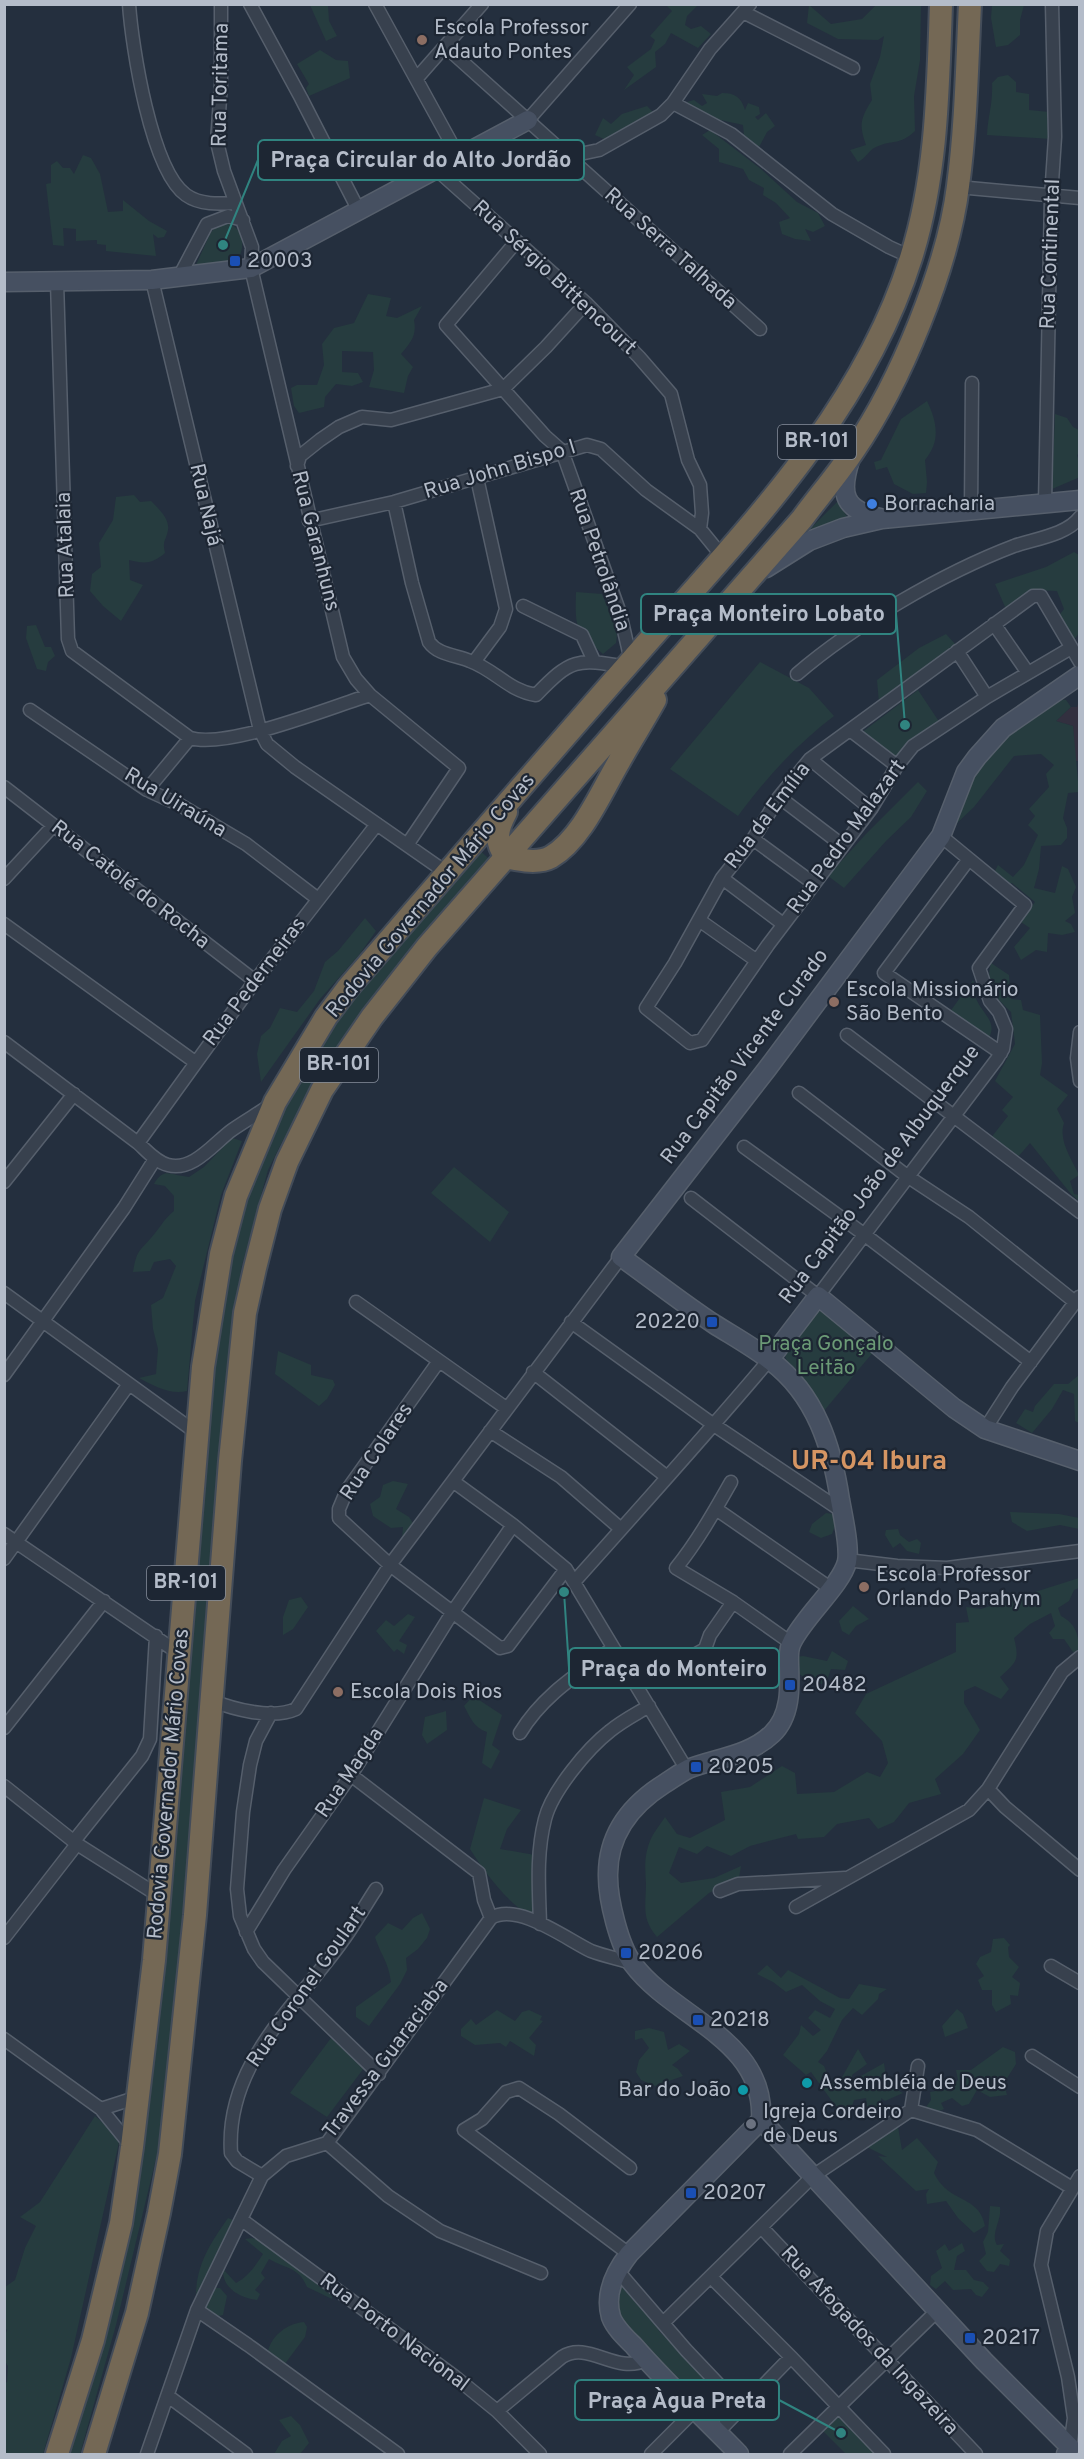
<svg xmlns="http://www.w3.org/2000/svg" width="1084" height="2459" font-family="Overpass,sans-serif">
<rect width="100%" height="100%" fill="#242f3e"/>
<path fill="#32303f" d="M1078,704L1079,761H1075L1073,726L1056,721L1071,707H1077Z"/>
<path fill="#263c3f" d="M310,5H328L329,21L337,36L326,41Z
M666,5H698L687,16L685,25L691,29L701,26L711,34L698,48L671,33L665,44L655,52L656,67L624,90L634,75L627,67L651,49L655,40L650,36L672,11Z
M809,5L831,24L862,19L876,5H921L920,60L914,96L915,131C899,146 893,139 876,147C869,150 866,158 858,162L850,150L866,145C859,125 860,119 872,100L870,84L880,57L884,36L878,40L838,39L807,23Z
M992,5H1024L1020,20V35L1008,45L996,47L991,18Z
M320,50L336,60L348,61L350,78L309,96L306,88L309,84L297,64Z
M1008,75L1016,82V92L1029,94V110L1050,112L1051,139L987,135C988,115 993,104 992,83L998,77Z
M722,93C735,93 741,97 745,110L748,103L759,107L760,114L755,117L758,120L766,113L775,126L767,132L759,147L744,135L743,125C724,120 700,119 687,102L694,100L702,106L707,103L702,94L717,96Z
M647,106L653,112L606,140L595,135L603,118L611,124L622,114Z
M710,130L761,169L797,202L818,213L825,226L813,232L805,229L811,241L795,239L782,234L779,222L790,218L776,203L763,195L764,188L749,180L743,169L719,162V149L702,135Z
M83,155L91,158L100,174L108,212L123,211V200L149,221L167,231L164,237L158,238L153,234L156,256L106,251V245L97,244V240L76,241V229L63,228L64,246L53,245L46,184L51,183V165L57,161L63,168H70L74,174Z
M228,223C245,229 246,251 235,263L195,267L211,232L219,224Z
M368,294L391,298L386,316L397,318L422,306L414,320C417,336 411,342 401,354L413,367L408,376L404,393L369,387L374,370L373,352L342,351V372L358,373L363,382L352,386L336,384L325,397L324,407L299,413L294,406L291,388L297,385H317L324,365L322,344L334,328L354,323Z
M927,401C937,422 941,441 925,460L927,482L926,493L913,494L894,484L887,467L876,470L874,462L881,460L901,419Z
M1055,414L1067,418L1073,427L1079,430V453L1077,455L1079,462L1080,477L1052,489Z
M134,495L140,502L151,501C158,508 170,519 168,530C166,541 162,540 165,553C152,564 145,564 129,560L130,580L143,585L121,621L103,606L90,591L92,574L101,567L99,543L113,520L116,497Z
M838,501L850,522L814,535L809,530Z
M1074,552L1079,555L1080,632L1072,642L1057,618L1064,609L1057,591L1035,590L1006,609L995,584L1046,567Z
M576,592L602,594C608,611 620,624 616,643L603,654C575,629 575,629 576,592Z
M36,625L45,647H51L55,656L48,662L46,671L37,669L26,638L27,626Z
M946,634L957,646L879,703L877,680L919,648Z
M760,662L809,688L834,716C796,745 766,778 738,816L670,769Z
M918,690L940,723L898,761L861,733Z
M1059,699L1066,700L1071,707L1056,721L1073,726L1079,792L1068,793L1063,818L1067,828V838L1061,845L1041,846L1039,869L1034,888L1055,893L1062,866L1068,869L1076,887L1072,897L1075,913L1065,921L1071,924L1075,932L1062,935L1048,933L1047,952L1036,950L1021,960L1014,947L1030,928L1021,922L1035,902L1012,883L1005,886L993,875L998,865L1013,877L1024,865L1038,835L1028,825L1035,816L1029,809L1049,787L1046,774L1054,765L1041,754L1014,756L974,807L954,826L969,784L978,767L1012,730L1039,716L1049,704Z
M918,782L927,791L911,817L886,841L844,888L828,876L865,835Z
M477,848L495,864L307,1105L283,1140L268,1170L241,1269L233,1338L185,1904L159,2146L116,2325L80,2454H58L108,2273L222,1277L257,1159L327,1027Z
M365,918L376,931L359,955L320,999L261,1082L257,1054L261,1036L270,1028L280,1008L297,1012L314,991L325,962L338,951Z
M991,963L1009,975L1011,999L1021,1000L1023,1010L1040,1015L1042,1063L1040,1075L1068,1095L1057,1109L1064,1123C1058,1141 1072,1159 1079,1175L1070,1181L1074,1194L1079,1195V1201L1071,1194L1030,1143L1017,1158L990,1139L1008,1116L1002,1110L1013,1097L995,1081L1015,1044L1011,1012C995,997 985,986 991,963Z
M973,980C976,986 974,989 975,995C979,1013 1001,1021 987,1041L949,1013Z
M232,1138L242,1141L221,1195L195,1301L187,1391C170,1395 154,1386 139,1378L156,1374L158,1349L153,1329L151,1305L163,1298L176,1266L170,1259L154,1262L150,1271L133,1272C137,1250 138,1253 151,1238C161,1227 162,1221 174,1211V1196L165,1186L154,1184C164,1166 172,1176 189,1177L204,1167Z
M454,1167L509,1212L490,1242L431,1193Z
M817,1311L824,1312L875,1350L823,1412C817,1403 786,1362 785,1356Z
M278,1351L311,1365V1375L333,1380L335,1385L327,1399L319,1406L275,1374Z
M1079,1375V1423L1075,1421L1074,1394L1063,1390L1052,1409L1032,1433L1016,1423L1025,1409L1033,1412L1035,1406L1054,1384H1068Z
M393,1481L408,1484L396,1509L409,1517L415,1526L408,1536L402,1539L403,1527L391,1528L373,1516L370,1504L380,1497L383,1485Z
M1010,1512L1059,1514L1079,1518V1529L1060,1525L1027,1531L1012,1522Z
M826,1513L833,1514L837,1520L832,1534L821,1538L809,1532L812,1524Z
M898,1529L900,1535L909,1542L917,1539L921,1543L919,1554L907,1551L900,1543L893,1548L885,1535L886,1530Z
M1079,1578V1588L1074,1590L1069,1601L1058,1608L1061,1616C1076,1624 1079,1635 1079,1651L1073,1652L1064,1639H1053L1049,1633L1055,1626L1051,1613L1030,1624L1014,1638C1020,1661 1016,1662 1000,1677L1009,1689L1001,1699L975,1686L964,1691V1703L980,1730L963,1754L935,1779L941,1794L909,1803L894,1822L878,1829L869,1818L837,1824L824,1837L798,1839L796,1834L750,1846L731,1856L707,1846L697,1854L679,1847L669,1873L681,1883L714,1878L741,1866L739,1878L709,1893L657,1937C641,1918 646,1906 646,1883C645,1868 644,1856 650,1841C653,1833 660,1825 665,1817L677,1834L690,1838L725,1820L721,1792L750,1787L782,1766L795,1773L797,1794L834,1792L867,1772L880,1777L888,1763L882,1741L855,1713L866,1694L956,1652V1623L969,1622L966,1607L981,1609Z
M301,1597L308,1607L293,1629L283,1635V1617L289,1600Z
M853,1606L869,1619L856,1626L849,1635L842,1631L839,1621Z
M408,1614L415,1617L399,1641L407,1645L404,1654L397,1649L394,1652L376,1631L386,1620L394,1626Z
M832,1651L848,1661L845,1670L831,1669L826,1683L815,1685L798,1673L797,1657L803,1656L827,1661Z
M473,1696L502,1715L492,1745L500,1751L491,1769L482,1763L487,1732C474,1728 470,1717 464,1706Z
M446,1711L447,1730L427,1744L422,1735L425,1717Z
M484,1798L521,1810L507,1829L500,1849L535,1855L534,1908L530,1916C505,1900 486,1874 470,1849Z
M422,1913L430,1929L427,1938L418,1949L406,1958L407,1970L400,1984L369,2026L356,2017V2007L391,1982C388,1960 381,1956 375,1937L388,1923L402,1930L413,1918Z
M1004,1938L1010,1945L1008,1947L1009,1957L1019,1967L1012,1977L1020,1983L1018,1996L1010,1995L1011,2004L996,2012L992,2005V1990H982L978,1980L984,1976L976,1964L980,1957L991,1952L993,1939Z
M767,1965L781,1978L788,1970L840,1998L849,1999L859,1984L887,1989L879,1994L878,1999L862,2015L853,2008L842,2020L827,2051L818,2062L824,2066L831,2083L841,2079L858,2049L867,2064L852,2075V2081L884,2063L887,2085L903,2093L885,2101L881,2098V2109L868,2117L866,2098L854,2100L852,2107L839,2111L811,2072L806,2075L783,2055L799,2034L801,2025L813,2036L821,2030L808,2018L815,2010L830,2018L835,2009L820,2001L802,1985L786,1992L773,1982L757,1974Z
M957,2009L963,2014L968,2028L945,2037L942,2026Z
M497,2010L515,2021L522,2012L529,2010L542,2016L540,2020L543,2021L529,2038L536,2045L534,2056L510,2041L506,2047L500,2043L475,2045L461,2036V2029L471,2019L476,2025Z
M649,2028L664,2032L668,2050L679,2044L690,2051L672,2065L678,2069L683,2076L655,2086L641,2080L636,2072L639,2060L649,2048L642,2038L635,2040V2031Z
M331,2038L364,2068L327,2117L290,2093Z
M1003,2047L1015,2052L1016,2064L1004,2083L1007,2095L990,2097L977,2090L969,2104L962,2106L952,2098L941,2103L944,2109L935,2113L924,2110L931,2100L930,2092L948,2089L958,2080L956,2070H971Z
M95,2116L120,2138L71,2358L43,2454H5L4,2384L7,2382L8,2366C2,2358 3,2339 7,2330L5,2328V2287L15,2280L25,2248L36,2226L20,2217L40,2202Z
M898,2127L902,2150L917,2138L938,2162L934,2173C936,2177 939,2182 942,2185C957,2202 980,2199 985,2226L974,2233L958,2218L946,2201L927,2204L926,2194L929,2189L916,2191L878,2156L887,2157L867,2147L890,2129Z
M990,2206L1000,2207C1002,2221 990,2233 997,2245L1004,2244L1000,2251L1010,2260L1009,2266L1000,2264L994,2272L987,2271L979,2261L986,2254L983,2242L988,2232Z
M228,2218L235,2221L196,2300C195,2266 210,2244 228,2218Z
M252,2238L266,2242L332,2293V2299L307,2287C299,2267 286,2269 269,2259L261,2273L265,2278L255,2290L260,2294L257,2300C241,2298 222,2289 223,2269L236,2283C248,2277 256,2265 263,2254L245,2239Z
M962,2243L965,2251L957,2256L954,2270H966L974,2280L983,2282L989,2288L982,2297L976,2295L971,2289L953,2290L945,2281L936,2289L930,2285L931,2276L942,2268L936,2251L945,2244L949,2251Z
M618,2280L653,2317L659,2331L726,2400V2405L721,2426L628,2328L616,2311Z
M213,2288H220L227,2296L223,2315L214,2317L202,2310Z
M304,2322L307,2327L305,2337L284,2365L268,2351C272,2335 288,2323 304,2322Z
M837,2411L878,2454H846L821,2429Z
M291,2416L300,2425L309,2443L300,2454H274L282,2441L291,2436L279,2420Z"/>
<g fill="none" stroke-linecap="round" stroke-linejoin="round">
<g stroke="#565f6c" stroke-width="15">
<path id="street" d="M129,4C132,47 151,170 186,195C200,205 219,204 235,203
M221,4V84L217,142L224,171L252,247L251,268L343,657L356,679L370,695L459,768L407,845
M250,4L301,98L358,209
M375,4L460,159
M743,12L853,68
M446,47L760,329
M417,78L482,4
M673,103L731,134L832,214L889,247L911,257
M528,120L630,4
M560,152L580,154L599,150L661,115L673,103L710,49L750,4
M437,170L586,303L639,357L671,394L688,460L700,485L702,513L700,529L722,556
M958,187L1080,198
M516,242L446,325L545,436L562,451L620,613L631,661
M179,277L207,224L228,216L243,220
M152,280L260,730L267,744L295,767L447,873
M57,282L68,639L72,651L190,738C228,749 328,708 370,695
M297,466L300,456L320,440L339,427L362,417L391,420L503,389L546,347L586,303
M394,502L412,583L429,642C438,655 456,655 470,661C495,670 509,691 536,695C571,659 576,658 626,667
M1045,504L1051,197L1055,137L1052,4
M971,510L972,383
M309,521L394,502L587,445L601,449L646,490L700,529
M523,606L582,635L594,661
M994,624L1028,673
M1071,648L987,697L913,746L897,766L871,809L768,945L702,1040L690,1043L646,1008L675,963L722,878L753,839L779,797L810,759L1033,596H1041L1080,662
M957,651L987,697
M474,662L500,627L506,609L477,478
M797,674C854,625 943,573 1014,546C1034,539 1067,535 1080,517
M30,710L147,790L180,805L246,844L318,899
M850,730L897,766
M810,759L871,809
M4,787L255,981
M147,790L190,738
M779,797L842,845
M753,839L813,883
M969,859L884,973L1001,1053
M722,878L783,924
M4,879L53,826
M699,920L757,961
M4,924L195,1062
M1080,1032L1077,1058L1080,1081
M847,1035L1080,1212
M4,1042L138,1143C147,1151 156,1162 168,1165C193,1172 214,1143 232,1130C245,1121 259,1113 272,1104
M799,1093L907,1176L969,1217L1075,1302
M138,1143L255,981L377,824
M744,1147L865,1235L1031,1362
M4,1182L74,1094
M691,1198L818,1296L997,1059L1003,1049L1006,1029L999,1012L990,1001L979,968L1025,905L941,836
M4,1293L198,1434
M356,1302L506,1408
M571,1322L714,1425L842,1511
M439,1361L347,1490L339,1509V1518L390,1565L500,1648L508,1646L566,1569
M533,1372L667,1477
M4,1375L124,1208L155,1159
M985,1429L1012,1387L1079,1297
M490,1431L561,1477L621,1529
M454,1482L513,1525L566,1569L687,1770
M731,1482C714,1512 697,1542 676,1568L733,1602L791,1643
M716,1509L830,1588
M4,1534L180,1654
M4,1559L129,1384
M847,1560L897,1566L947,1568L1080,1551
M574,1582C640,1508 706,1435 770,1359
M631,1678L675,1669L687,1659L705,1649L710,1635L733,1602
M210,1700C233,1709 272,1720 296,1709L390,1565L621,1257
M271,1713L256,1741L250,1765L243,1812L237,1889L240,1916L254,1949L263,1962L379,2074
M4,1728L104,1601
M520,1733C543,1695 578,1674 613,1648
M351,1775L479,1873L484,1900L491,1918
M4,1786L77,1844L159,1896
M988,1789L1005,1807L1080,1870
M74,1841L142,1756L150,1739L156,1636
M720,1891L738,1884L845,1878
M796,1907L969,1810L988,1789L1062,1672L1080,1657
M540,1924C539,1888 536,1854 545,1819C552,1791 588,1748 610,1731C622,1721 636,1714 649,1706
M246,1932L284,1870L351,1775L452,1613L513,1525
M4,1938L77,1844
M1051,1966L1080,1983
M4,2039L101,2109L131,2146
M1032,2056L1080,2087
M101,2109L138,2097
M911,2110L918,2066
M327,2143L388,2196L440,2231L541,2273
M262,2176L237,2161L231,2153C225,2065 294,2008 341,1943C354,1926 364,1907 376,1889
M242,2220L454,2376L497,2411L540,2454
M762,2228L976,2454
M629,2254L464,2130L482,2119L506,2092L519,2088L559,2114L630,2168
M617,2270L686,2350L740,2407
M711,2277L791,2357L884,2454
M197,2310L248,2345L398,2454
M663,2323L813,2176L911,2110L977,2130L1072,2188
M168,2396L246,2454
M497,2411L562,2357C588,2340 616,2375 646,2360
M718,2432L791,2357
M1070,2447L1074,2418L1068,2377L1041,2265L1047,2231L1080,2176
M147,2454L197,2310L262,2176L286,2156L327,2143L491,1918C518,1902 566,1939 591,1951C604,1956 619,1959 632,1963
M651,2454L695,2410
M790,2454L938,2310"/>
</g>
<g stroke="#565f6c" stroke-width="21">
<path id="secondary" d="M4,282L152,280L251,268L528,120
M850,460C839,495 844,510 880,518
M766,568L809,541L843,528L882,519L1080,500
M770,1359L818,1296L954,1408L985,1429L1080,1461
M761,2120C766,2039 673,2018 633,1964C619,1946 608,1899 608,1877C607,1835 631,1805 664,1784C672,1779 680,1773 688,1769C716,1758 749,1756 772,1734C791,1716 790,1688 789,1664C789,1657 788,1649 792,1642C804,1617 841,1585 847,1562C850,1548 843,1516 840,1500C832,1447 816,1395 771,1361C753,1347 733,1336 714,1324C682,1303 652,1279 621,1257L767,1069L941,836L966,772L977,757L1003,728L1080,675
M761,2120L984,2361L1070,2447L1066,2454
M739,2454C704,2418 667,2384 634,2346C626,2338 615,2328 611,2317C604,2293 615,2272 629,2254L761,2120"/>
</g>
<g stroke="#434c59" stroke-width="26">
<path id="highway" d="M506,812C497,829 494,841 506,857C520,860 538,864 551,857C582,839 602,790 620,760C631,740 644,720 655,700
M57,2454L93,2340L121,2223L132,2147L154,1960L203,1367L221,1254L236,1196L275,1102L326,1017L347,989C442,879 536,769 632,660C739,537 861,417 911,258C937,175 938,90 941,4
M94,2454L137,2313L159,2213L170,2154L195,1915L230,1461L245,1313L255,1268L270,1209L287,1162L322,1090L372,1017L427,947L802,519C819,496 838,474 854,450C900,383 948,267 958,186C966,126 967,65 970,4"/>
</g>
<use href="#street" stroke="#38414e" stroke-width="12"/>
<use href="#secondary" stroke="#465061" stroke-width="18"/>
<use href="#highway" stroke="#746855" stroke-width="22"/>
</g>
<g fill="#8d6e63" stroke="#1d2633" stroke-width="2">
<circle cx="422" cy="40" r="6"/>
<circle cx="834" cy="1002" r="6"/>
<circle cx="864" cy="1587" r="6"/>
<circle cx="338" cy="1692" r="6"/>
</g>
<g fill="#1a4fb4" stroke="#1d2633" stroke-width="2">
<rect x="229" y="255" width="12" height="12" rx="3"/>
<rect x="706" y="1316" width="12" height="12" rx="3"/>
<rect x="784" y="1679" width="12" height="12" rx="3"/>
<rect x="690" y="1761" width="12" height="12" rx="3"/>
<rect x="620" y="1947" width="12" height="12" rx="3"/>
<rect x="692" y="2014" width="12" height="12" rx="3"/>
<rect x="685" y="2187" width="12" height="12" rx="3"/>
<rect x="964" y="2332" width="12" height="12" rx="3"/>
</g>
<circle fill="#3f7fe0" stroke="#1d2633" stroke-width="2" cx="872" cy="504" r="6"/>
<g fill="#0f9aa8" stroke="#1d2633" stroke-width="2">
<circle cx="807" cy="2083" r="6"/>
<circle cx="743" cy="2090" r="6"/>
</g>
<circle fill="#6b7280" stroke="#1d2633" stroke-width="2" cx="751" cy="2124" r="6"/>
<g text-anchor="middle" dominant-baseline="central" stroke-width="4.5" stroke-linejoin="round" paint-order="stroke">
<g fill="#1d2633" stroke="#878f9c" stroke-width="1.5">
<rect x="778" y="425" width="78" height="34" rx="4.5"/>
<rect x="300" y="1048" width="78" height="34" rx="4.5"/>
<rect x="147" y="1566" width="78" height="34" rx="4.5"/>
</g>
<g font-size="20" font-weight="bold" fill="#b4bcc9">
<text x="817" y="442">BR-101</text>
<text x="339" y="1065">BR-101</text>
<text x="186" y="1583">BR-101</text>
</g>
<g font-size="21" fill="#b4bcc9" stroke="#1d2633" text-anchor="start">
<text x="434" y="28">Escola Professor<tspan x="434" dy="24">Adauto Pontes</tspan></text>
<text x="247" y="261">20003</text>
<text x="884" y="504">Borracharia</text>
<text x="846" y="990">Escola Missionário<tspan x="846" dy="24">São Bento</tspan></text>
<text x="700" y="1322" text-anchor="end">20220</text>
<text x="876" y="1575">Escola Professor<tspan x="876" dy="24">Orlando Parahym</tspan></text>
<text x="802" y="1685">20482</text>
<text x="350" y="1692">Escola Dois Rios</text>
<text x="708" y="1767">20205</text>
<text x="638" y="1953">20206</text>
<text x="710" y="2020">20218</text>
<text x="819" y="2083">Assembléia de Deus</text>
<text x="731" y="2090" text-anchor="end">Bar do João</text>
<text x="763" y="2112">Igreja Cordeiro<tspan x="763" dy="24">de Deus</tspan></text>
<text x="703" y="2193">20207</text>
<text x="982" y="2338">20217</text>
</g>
<g font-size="21" fill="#b4bcc9" stroke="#1d2633">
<text transform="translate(221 85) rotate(-89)">Rua Toritama</text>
<text transform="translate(670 249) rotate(42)">Rua Serra Talhada</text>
<text transform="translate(1051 254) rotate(-88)">Rua Continental</text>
<text transform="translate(554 278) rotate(43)">Rua Sérgio Bittencourt</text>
<text transform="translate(500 470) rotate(-17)">Rua John Bispo I</text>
<text transform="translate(205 505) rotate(77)">Rua Najá</text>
<text transform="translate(315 541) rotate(76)">Rua Garanhuns</text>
<text transform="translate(66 545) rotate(-92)">Rua Atalaia</text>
<text transform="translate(599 560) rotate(71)">Rua Petrolândia</text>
<text transform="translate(175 803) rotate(31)">Rua Uiraúna</text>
<text transform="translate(768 816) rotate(-53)">Rua da Emília</text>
<text transform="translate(847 837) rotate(-54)">Rua Pedro Malazart</text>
<text transform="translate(130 885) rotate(38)">Rua Catolé do Rocha</text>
<text transform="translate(431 896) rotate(-50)">Rodovia Governador Mário Covas</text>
<text transform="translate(255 982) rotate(-53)">Rua Pederneiras</text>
<text transform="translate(745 1057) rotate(-53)">Rua Capitão Vicente Curado</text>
<text transform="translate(880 1175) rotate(-53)">Rua Capitão João de Albuquerque</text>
<text transform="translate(377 1452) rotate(-56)">Rua Colares</text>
<text transform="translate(350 1773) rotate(-56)">Rua Magda</text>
<text transform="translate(169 1784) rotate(-85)">Rodovia Governador Mário Covas</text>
<text transform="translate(307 1987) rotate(-55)">Rua Coronel Goulart</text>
<text transform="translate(386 2059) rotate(-53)">Travessa Guaraciaba</text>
<text transform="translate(394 2333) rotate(37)">Rua Porto Nacional</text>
<text transform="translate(869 2341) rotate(47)">Rua Afogados da Ingazeira</text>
</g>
<g font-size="21" fill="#6b9a76" stroke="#1d2633">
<text x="826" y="1344">Praça Gonçalo<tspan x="826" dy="24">Leitão</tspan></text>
</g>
<g font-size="27" font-weight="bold" fill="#d59563" stroke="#1d2633">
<text x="869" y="1462">UR-04 Ibura</text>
</g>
</g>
<path fill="none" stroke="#308480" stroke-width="2" d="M223 245L258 160M905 725L896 614M564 1592L569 1668M841 2433L779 2400"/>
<g fill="#308480" stroke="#1d2633" stroke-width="2">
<circle cx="223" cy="245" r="6"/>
<circle cx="905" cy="725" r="6"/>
<circle cx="564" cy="1592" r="6"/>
<circle cx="841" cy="2433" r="6"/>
</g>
<g fill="#1d2633" stroke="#308480" stroke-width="2">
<rect x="258" y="140" width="326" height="40" rx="6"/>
<rect x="641" y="594" width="255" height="40" rx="6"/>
<rect x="569" y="1648" width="210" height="40" rx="6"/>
<rect x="575" y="2380" width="204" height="40" rx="6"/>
</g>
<g font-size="22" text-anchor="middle" font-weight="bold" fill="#b4bcc9">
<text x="421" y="167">Praça Circular do Alto Jordão</text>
<text x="769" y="621">Praça Monteiro Lobato</text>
<text x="674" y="1676">Praça do Monteiro</text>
<text x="677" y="2408">Praça Àgua Preta</text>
</g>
<rect width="1084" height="2459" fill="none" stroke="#b4bcc9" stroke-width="12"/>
</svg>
